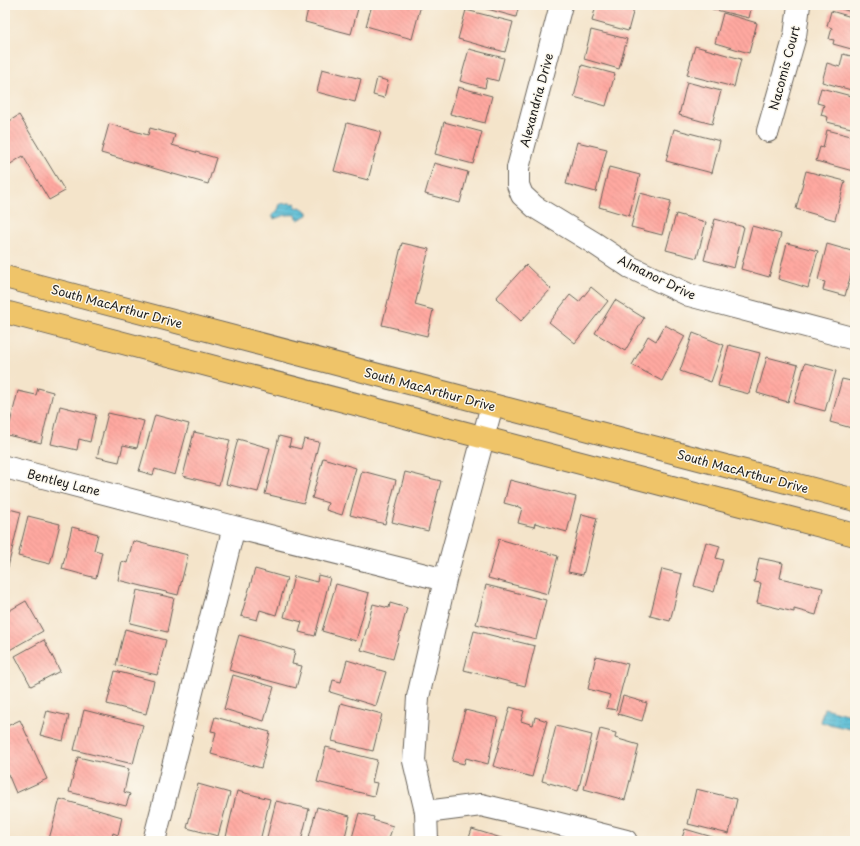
<svg xmlns="http://www.w3.org/2000/svg" width="860" height="846" font-family="'Playpen Sans',sans-serif">
<defs>
<pattern id="water-rules" width="6" height="5" patternUnits="userSpaceOnUse"><rect width="6" height="5" fill="#59bed7"/><path d="M0 2.5h6" fill="none" stroke="#499aae"/></pattern>
<pattern id="building-back-hatch" width="6" height="6" patternUnits="userSpaceOnUse"><rect width="6" height="6" fill="#ffa8a0"/><path d="M-1 5l2 2M0 0l6 6M5-1l2 2" fill="none" stroke="#da9089"/></pattern>
</defs>
<rect width="100%" height="100%" fill="#fbf7ec"/>
<filter id="ink" filterUnits="userSpaceOnUse"><feTurbulence type="fractalNoise" baseFrequency=".025" numOctaves="2"/><feDisplacementMap in="SourceGraphic" scale="8" xChannelSelector="R" yChannelSelector="G"/><feConvolveMatrix kernelMatrix="1 2 1 2 8 2 1 2 1" color-interpolation-filters="sRGB"/></filter>
<filter id="wash" filterUnits="userSpaceOnUse"><feTurbulence type="fractalNoise" baseFrequency=".012" numOctaves="4" result="noise"/><feDisplacementMap in="SourceGraphic" scale="16" xChannelSelector="R" yChannelSelector="G"/><feGaussianBlur stdDeviation="0.9" result="paint"/><feColorMatrix in="noise" values="0 0 0 0 0 0 0 0 0 0 0 0 0 0 0 0 0 1.4 0 .05"/><feComposite in="paint" operator="in"/></filter>
<g filter="url(#wash)">
<rect width="100%" height="100%" fill="#f4e4ca"/>
<path fill="url(#water-rules)" stroke="#3a6d7a" d="M290,203L292,204L295,203L296,204L295,206L297,208L300,207L308,212V215L298,220L297,219L296,215C287,214 282,216 274,219L272,216L274,213L278,210L280,204Z
M824,708L853,716L850,729L820,722Z"/>
<g id="blocks">
<path fill="url(#building-back-hatch)" d="M309,5H359L351,34L305,22Z
M372,5H421L412,39L366,26Z
M480,5H519L516,17L480,7Z
M596,5H635L628,31L592,21Z
M713,5H752L749,18L712,9Z
M835,5H855V13L835,7Z
M466,10L513,22L505,52L458,39Z
M831,11L855,18V50L833,44L834,40L829,39L832,28L827,26Z
M723,13L757,23L749,53L715,43Z
M591,30L627,39L619,69L584,59Z
M695,46L741,59L734,87L687,75Z
M469,49L504,58L498,81L487,78L485,88L460,81Z
M843,54L855,57V91L822,82L827,63L840,67Z
M582,65L615,74L606,106L574,97Z
M322,69L361,79L355,102L317,92Z
M377,78L388,81L384,98L373,95Z
M687,82L721,91L712,124L679,115Z
M458,87L492,96L485,123L450,114Z
M821,88L855,97V129L827,122L828,117L821,115L824,105L817,103Z
M19,115L65,191L49,200L23,156L9,165L5,158V124Z
M444,122L482,132L473,164L435,154Z
M347,123L381,132L368,180L334,171Z
M109,124L148,135L150,128L175,135L172,145L216,158L208,184L101,153Z
M674,129L720,141L712,173L666,161Z
M827,130L855,137V162L853,171L816,161L820,147L823,148Z
M577,142L607,149L596,192L566,184Z
M434,163L468,172L460,203L425,194Z
M609,167L640,175L629,216L599,207Z
M806,171L845,181L835,220L796,209Z
M640,193L671,201L662,235L631,227Z
M676,214L706,222L697,258L666,250Z
M715,219L744,227L734,268L704,260Z
M752,226L781,234L769,277L741,269Z
M402,243L429,249L415,305L433,310L427,336L382,325Z
M787,243L818,251L808,288L778,279Z
M827,244L855,252V260L845,296L823,290L825,282L818,280Z
M526,265L551,289L521,321L496,298Z
M591,287L608,301L575,343L549,322L570,295L579,302Z
M855,289V302L851,301Z
M615,300L644,318L625,351L595,333Z
M665,325L685,336L662,381L632,365L648,336L656,341Z
M693,333L724,345L711,382L680,371Z
M729,345L760,353L749,394L718,386Z
M767,357L798,365L788,402L757,393Z
M805,363L836,371L825,411L794,403Z
M842,379L855,382V429L830,422Z
M38,388L53,392L41,443L7,435L18,391L36,395Z
M60,406L96,415L90,442L79,439L77,450L51,444Z
M108,413L144,421L137,448L123,445L119,462L97,457Z
M155,415L189,424L175,475L155,469L153,475L139,471Z
M194,432L230,440L219,485L183,476Z
M279,436L291,439L289,446L301,449L304,439L319,442L304,503L265,494Z
M238,439L270,448L258,492L226,484Z
M323,458L356,468L342,515L326,510L328,503L312,498Z
M362,471L396,480L385,524L350,515Z
M405,472L441,481L428,531L392,522Z
M510,480L576,497L567,532L535,523L534,527L518,523L522,508L504,503Z
M5,508L21,512L8,567L5,566Z
M582,514L597,518L583,575L568,572Z
M28,516L60,524L50,564L18,556Z
M72,527L98,534L94,550L102,552L96,578L62,569Z
M499,539L558,556L548,594L488,578Z
M133,541L188,555L178,595L118,580L122,561L127,563Z
M706,542L720,546L716,558L723,560L714,592L694,586Z
M759,558L783,563L780,578L823,588L816,615L794,609V612L757,603L761,583L754,582Z
M255,569L287,578L276,615L260,610L257,620L241,616Z
M662,569L682,574L670,621L650,616Z
M318,575L330,578L315,636L299,632L302,622L284,617L294,576L317,582Z
M336,584L369,593L356,641L322,631Z
M486,585L546,600L536,639L476,624Z
M137,590L174,598L167,632L130,623Z
M26,601L43,631L6,652L5,650V613Z
M390,603L407,608L393,659L361,650L373,604L389,608Z
M125,629L166,640L157,675L116,665Z
M474,631L535,646L525,686L464,670Z
M239,635L295,651L292,664L302,666L296,688L229,670Z
M44,640L60,671L31,686L15,656Z
M596,656L628,664L616,710L606,708L610,695L588,689Z
M347,660L386,672L376,706L330,692L333,680L341,682Z
M115,671L154,681L146,714L107,704Z
M233,675L274,687L264,721L224,709Z
M623,696L647,703L642,721L618,714Z
M341,703L382,714L373,751L332,741Z
M510,707L524,711L521,721L533,725L535,717L547,721L532,777L493,766Z
M84,710L143,725L133,764L74,750Z
M465,710L498,718L488,764L466,758L464,764L452,761Z
M47,711L69,716L63,741L40,735Z
M215,717L270,732L261,768L211,754L216,732L211,731Z
M20,720L47,779L16,793L5,767V727Z
M556,726L592,735L578,791L542,781Z
M600,729L616,733L615,738L639,745L625,800L584,789Z
M326,747L377,760L372,782L377,783L374,796L317,782Z
M78,757L129,769L124,792L130,794L126,806L69,792Z
M198,784L230,793L218,836L187,828Z
M696,789L737,799L729,834L688,824Z
M237,791L270,799L260,841H243L226,837Z
M60,799L122,817L118,835L113,833L111,841H56L49,839Z
M276,801L309,809L301,841H266Z
M317,807L350,816L344,841H308Z
M359,813L374,817L373,820L393,826L388,841H351Z
M472,829L511,841H468Z
M685,829L726,841H681Z"/>
</g>
</g>
<g filter="url(#ink)">
<use href="#blocks" fill-opacity="0" stroke="#686259" stroke-width="1"/>
<g fill="none" stroke-linecap="round" stroke-linejoin="round">
<g stroke="#686259" stroke-width="24">
<path id="minor" d="M561,5L518,168V185L522,195L535,207L594,243L630,267L689,295L855,339
M768,131L795,36L799,5
M5,467L234,527L445,580L418,697L414,761L426,812L481,805L540,819L626,841
M445,580L492,405
M426,812L427,841
M154,841L234,527"/>
</g>
<g stroke="#686259" stroke-width="24">
<path id="major" d="M5,277L855,500
M5,312L855,535"/>
</g>
<use href="#minor" stroke="#fff" stroke-width="22"/>
<use href="#major" stroke="#efc469" stroke-width="22"/>
</g>
</g>
<g text-anchor="middle" dominant-baseline="central" stroke-width="3" stroke-linejoin="round" paint-order="stroke">
<g font-size="12" fill="#1c1c1c" stroke="#fbf7ec">
<text transform="translate(784 68) rotate(-75)">Nacomis Court</text>
<text transform="translate(536 100) rotate(-75)">Alexandria Drive</text>
<text transform="translate(657 277) rotate(26)">Almanor Drive</text>
<text transform="translate(117 306) rotate(15)">South MacArthur Drive</text>
<text transform="translate(430 389) rotate(15)">South MacArthur Drive</text>
<text transform="translate(743 471) rotate(15)">South MacArthur Drive</text>
<text transform="translate(64 482) rotate(14)">Bentley Lane</text>
</g>
</g>
<rect width="860" height="846" fill="none" stroke="#fbf7ec" stroke-width="20"/>
</svg>
